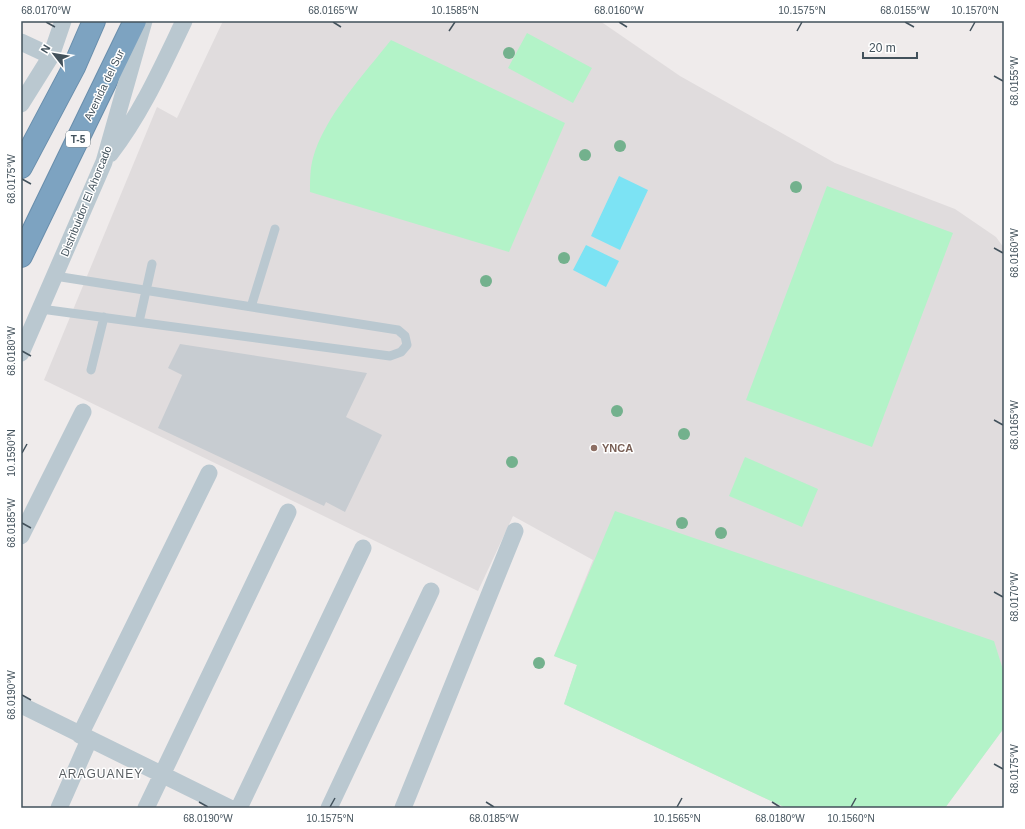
<svg xmlns="http://www.w3.org/2000/svg" width="1025" height="829" font-family="Arial,sans-serif">
<rect width="100%" height="100%" fill="#efebeb"/>
<path fill="#e0dcdd" d="M223,21H600L680,76L835,163L955,209L996,237L1004,248V728L945,808H786L564,704L577,665L554,656L593,560L513,516L478,591L44,380L157,107L177,118Z"/>
<path fill="#b3f3c8" d="M527,33L592,68L573,103L508,68Z
M391,40L565,123L509,252L310,192C310,181 310,168 313,158C324,117 365,73 391,40Z
M827,186L953,233L872,447L746,400Z
M745,457L818,489L802,527L729,496Z
M615,511L994,641L1004,673V728L945,808H786L564,704L577,665L554,656Z"/>
<path fill="#7ce3f4" d="M619,176L648,190L620,250L591,236Z
M586,245L619,261L606,287L573,270Z"/>
<path fill="#c7ccd1" d="M180,344L367,373L346,417L382,435L345,512L326,502L324,506L158,428L182,375L168,368Z"/>
<g fill="none" stroke-linecap="round" stroke-linejoin="round">
<g stroke="#698eac" stroke-width="24">
<path id="highway" d="M21,167L74,67L94,21
M21,256L135,21"/>
</g>
<path stroke="#bac8d0" stroke-width="9" d="M251,307L275,229
M41,309L390,356L401,352L407,345L405,336L398,330L55,276
M139,322L152,264
M91,370L104,317"/>
<path stroke="#bac8d0" stroke-width="17" d="M21,42L51,56
M21,104L51,56L63,21
M110,154C141,114 162,67 184,21
M21,353L104,162L144,21
M21,536L83,412
M21,705L230,808
M80,735L209,473
M59,808L89,740
M146,808L288,512
M239,808L363,548
M329,808L431,591
M403,808L515,531"/>
<use href="#highway" stroke="#7da3c1" stroke-width="22"/>
</g>
<g fill="#73b18d">
<circle cx="509" cy="53" r="6"/>
<circle cx="620" cy="146" r="6"/>
<circle cx="585" cy="155" r="6"/>
<circle cx="796" cy="187" r="6"/>
<circle cx="564" cy="258" r="6"/>
<circle cx="486" cy="281" r="6"/>
<circle cx="617" cy="411" r="6"/>
<circle cx="684" cy="434" r="6"/>
<circle cx="512" cy="462" r="6"/>
<circle cx="682" cy="523" r="6"/>
<circle cx="721" cy="533" r="6"/>
<circle cx="539" cy="663" r="6"/>
</g>
<path fill="none" stroke="#42515b" stroke-width="1.5" d="M46,22L55,27M333,22L341,27M619,22L627,27M905,22L914,27M449,31L455,22M797,31L802,22M970,31L975,22M994,76L1003,81M22,179L31,184M994,248L1003,253M22,351L31,356M994,420L1003,425M22,453L27,444M22,523L31,528M994,592L1003,597M22,695L31,700M994,764L1003,769M199,802L208,807M486,802L494,807M772,802L780,807M330,807L335,798M677,807L682,798M851,807L856,798"/>
<circle fill="#8d6e63" stroke="#fff" stroke-width="1.5" cx="594" cy="448" r="4"/>
<g text-anchor="middle" dominant-baseline="central" stroke-width="3" stroke-linejoin="round" paint-order="stroke">
<rect fill="#fff" stroke="#7b858c" stroke-width="1" x="66" y="131" width="24" height="16" rx="3"/>
<g font-size="10" font-weight="bold" fill="#42515b">
<text x="78" y="139">T-5</text>
</g>
<g font-size="11" fill="#42515b" stroke="#fff">
<text transform="translate(104 85) rotate(-64)">Avenida del Sur</text>
<text transform="translate(86 201) rotate(-68)">Distribuidor El Ahorcado</text>
</g>
<g font-size="11" font-weight="bold" fill="#785e54" stroke="#fff" text-anchor="start">
<text x="602" y="448">YNCA</text>
</g>
<g font-size="12" letter-spacing="1" fill="#585d61" stroke="#fff">
<text x="101" y="774">ARAGUANEY</text>
</g>
</g>
<rect width="1025" height="829" fill="none" stroke="#ffffff" stroke-width="44"/>
<g transform="translate(54 54) rotate(301)" stroke="#ffffff" stroke-width="3" paint-order="stroke">
<path d="M0-3L7 15L0 10L-7 15Z" fill="#42515b"/>
<text y="-6" font-size="11" font-weight="bold" text-anchor="middle" fill="#42515b">N</text>
</g>
<path d="M863 52v6h54v-6" fill="none" stroke="#42515b" stroke-width="2"/>
<text x="869" y="52" font-size="12" fill="#42515b" stroke="#ffffff" stroke-width="3" paint-order="stroke">20 m</text>
<rect x="22" y="22" width="981" height="785" fill="none" stroke="#42515b" stroke-width="1.5"/>
<g font-size="10" text-anchor="middle" fill="#42515b">
<text x="46" y="14">68.0170°W</text>
<text x="333" y="14">68.0165°W</text>
<text x="455" y="14">10.1585°N</text>
<text x="619" y="14">68.0160°W</text>
<text x="802" y="14">10.1575°N</text>
<text x="905" y="14">68.0155°W</text>
<text x="975" y="14">10.1570°N</text>
<text transform="translate(1014 81) rotate(-90)" y="4">68.0155°W</text>
<text transform="translate(11 179) rotate(-90)" y="4">68.0175°W</text>
<text transform="translate(1014 253) rotate(-90)" y="4">68.0160°W</text>
<text transform="translate(11 351) rotate(-90)" y="4">68.0180°W</text>
<text transform="translate(1014 425) rotate(-90)" y="4">68.0165°W</text>
<text transform="translate(11 453) rotate(-90)" y="4">10.1590°N</text>
<text transform="translate(11 523) rotate(-90)" y="4">68.0185°W</text>
<text transform="translate(1014 597) rotate(-90)" y="4">68.0170°W</text>
<text transform="translate(11 695) rotate(-90)" y="4">68.0190°W</text>
<text transform="translate(1014 769) rotate(-90)" y="4">68.0175°W</text>
<text x="208" y="822">68.0190°W</text>
<text x="330" y="822">10.1575°N</text>
<text x="494" y="822">68.0185°W</text>
<text x="677" y="822">10.1565°N</text>
<text x="780" y="822">68.0180°W</text>
<text x="851" y="822">10.1560°N</text>
</g>
</svg>
